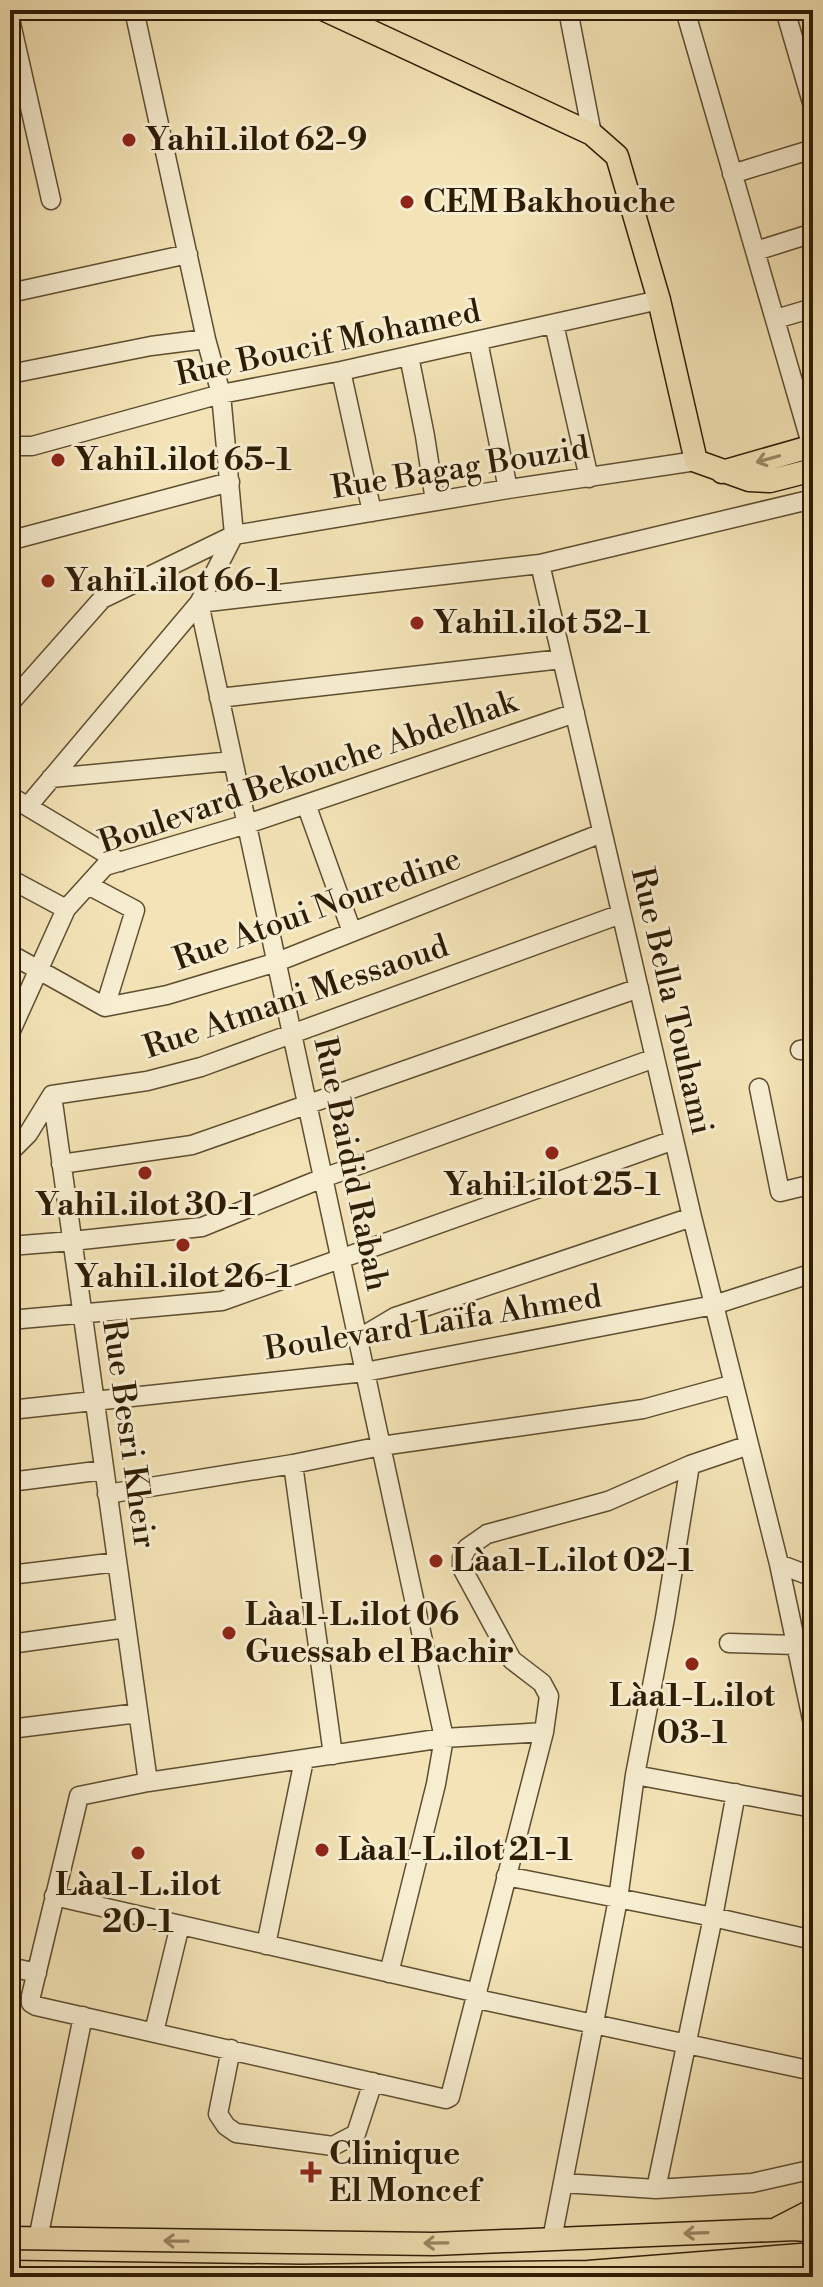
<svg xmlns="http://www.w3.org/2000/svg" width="823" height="2287" font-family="'Libre Bodoni',serif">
<rect width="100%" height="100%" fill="#f3e3b6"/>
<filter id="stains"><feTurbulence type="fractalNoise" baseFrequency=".0025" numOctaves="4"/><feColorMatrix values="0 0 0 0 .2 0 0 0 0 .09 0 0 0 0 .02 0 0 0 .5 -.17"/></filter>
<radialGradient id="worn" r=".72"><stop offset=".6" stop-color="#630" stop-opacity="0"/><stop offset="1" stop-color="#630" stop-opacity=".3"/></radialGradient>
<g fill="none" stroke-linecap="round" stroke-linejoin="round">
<g stroke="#5e4e30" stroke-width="21">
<path id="minor" d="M134,10L206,339L221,394L234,535
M568,10L592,134
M685,10L812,447
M785,10L813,106
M10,19L51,200
M732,174L813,149
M756,251L813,233
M10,293L188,254
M776,319L813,308
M554,324L589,478
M478,341L508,489
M409,356L425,436L435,501
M341,371L372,512
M10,374L151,346L206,339
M10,446H32L221,394L341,371L659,300
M813,499L540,564L692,1217L779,1564L813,1724
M10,551L12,540L230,482
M219,698L562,659
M10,703L102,599L234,535L508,489L696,461
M51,778L233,761
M10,796L120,862
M306,804L352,932
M28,806L199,603L234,535
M10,879L66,909
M88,885L135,910L105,1007
M10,954L105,1007L167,995L277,962L602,833
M10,1033L66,909L105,866L247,824L575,713
M800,1050L813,1048
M759,1088L780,1192L813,1184
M52,1095L148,1782
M10,1152L28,1134L52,1095L147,1081L201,1067L621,914
M61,1164L192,1145L639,988
M10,1246L72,1241L202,1227L323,1178L655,1058
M10,1320L222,1301L674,1140
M358,1339L395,1317L692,1217
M10,1410L365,1372L714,1305L813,1273
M293,1464L333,1755
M10,1482L104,1470
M107,1494L293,1464L381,1446L643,1409L734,1384
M779,1564L813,1577
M10,1575L117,1562
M729,1643L796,1645
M10,1644L126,1628
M10,1729L138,1713
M544,1732L444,1738L148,1782L79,1796L31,1996V2003L36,2006L446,2099L450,2097L544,1732L549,1696L542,1683L512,1660L462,1568V1558L467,1548L487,1534L608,1501L690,1465L749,1445
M635,1775L813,1808
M506,1876L713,1917L813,1940
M54,1896L478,1993
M266,1945L304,1760
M10,1967L37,1973
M389,1973L436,1784L444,1738L199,603L540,564
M477,1999L813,2071
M154,2032L180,1925
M231,2049L218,2114L226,2126L236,2133L333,2146L356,2134L373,2082
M563,2183L656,2189L752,2183L805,2171L813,2167
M656,2189L713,1917L736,1793
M38,2239L83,2016
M552,2239L618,1899L635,1775L665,1618L690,1465"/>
</g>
<g stroke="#2d1c04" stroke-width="25">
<path id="major" d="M325,10L592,134L617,156L659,300L696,461L749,480L770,481L813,470
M722,472L813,446
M778,2228L813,2210
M10,2238L433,2244L796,2229L813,2231
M10,2272L301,2276L588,2272L813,2254"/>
</g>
<use href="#minor" stroke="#f7edd0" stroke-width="18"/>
<use href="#major" stroke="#f3e3b6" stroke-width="22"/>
</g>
<defs><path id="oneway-shaft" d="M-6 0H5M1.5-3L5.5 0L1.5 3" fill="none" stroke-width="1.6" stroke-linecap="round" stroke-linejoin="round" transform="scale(2)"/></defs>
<g stroke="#9a8966">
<use href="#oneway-shaft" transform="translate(768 459) rotate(164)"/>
<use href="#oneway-shaft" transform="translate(696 2233) rotate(178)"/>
<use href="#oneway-shaft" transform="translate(176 2241) rotate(-179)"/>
<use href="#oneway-shaft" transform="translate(436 2243) rotate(179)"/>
</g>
<g fill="#8f2418" stroke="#f7edd0" stroke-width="3">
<circle cx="129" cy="140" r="8"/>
<circle cx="407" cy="202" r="8"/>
<circle cx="58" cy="460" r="8"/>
<circle cx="48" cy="581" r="8"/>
<circle cx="417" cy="623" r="8"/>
<circle cx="552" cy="1153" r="8"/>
<circle cx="145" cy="1173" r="8"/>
<circle cx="183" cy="1245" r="8"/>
<circle cx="436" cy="1561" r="8"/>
<circle cx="229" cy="1633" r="8"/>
<circle cx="692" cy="1664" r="8"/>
<circle cx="322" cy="1850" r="8"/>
<circle cx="138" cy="1853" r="8"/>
<path d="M307 2160h8v8h8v8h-8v8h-8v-8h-8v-8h8z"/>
</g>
<g text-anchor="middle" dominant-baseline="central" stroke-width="6" stroke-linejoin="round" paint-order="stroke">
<g font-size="32" font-weight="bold" fill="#2d1c04" stroke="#f7edd0" text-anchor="start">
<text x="145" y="140">Yahi1.ilot 62-9</text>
<text x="423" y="202">CEM Bakhouche</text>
<text x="74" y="460">Yahi1.ilot 65-1</text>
<text x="64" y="581">Yahi1.ilot 66-1</text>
<text x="433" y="623">Yahi1.ilot 52-1</text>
<text x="552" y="1185" text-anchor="middle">Yahi1.ilot 25-1</text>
<text x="145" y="1205" text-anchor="middle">Yahi1.ilot 30-1</text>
<text x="183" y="1277" text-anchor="middle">Yahi1.ilot 26-1</text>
<text x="452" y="1561">Làa1-L.ilot 02-1</text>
<text x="245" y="1615">Làa1-L.ilot 06<tspan x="245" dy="37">Guessab el Bachir</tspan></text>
<text x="692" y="1696" text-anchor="middle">Làa1-L.ilot<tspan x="692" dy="37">03-1</tspan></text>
<text x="338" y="1850">Làa1-L.ilot 21-1</text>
<text x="138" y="1885" text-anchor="middle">Làa1-L.ilot<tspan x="138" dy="37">20-1</tspan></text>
<text x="329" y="2154">Clinique<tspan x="329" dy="37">El Moncef</tspan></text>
</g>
<g font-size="32" fill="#2d1c04" stroke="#f7edd0">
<text transform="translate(328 343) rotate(-12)">Rue Boucif Mohamed</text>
<text transform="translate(460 468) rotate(-9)">Rue Bagag Bouzid</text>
<text transform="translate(308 772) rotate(-19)">Boulevard Bekouche Abdelhak</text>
<text transform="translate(317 909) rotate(-20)">Rue Atoui Nouredine</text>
<text transform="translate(296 997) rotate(-19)">Rue Atmani Messaoud</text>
<text transform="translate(672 1001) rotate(77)">Rue Bella Touhami</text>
<text transform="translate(351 1164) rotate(78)">Rue Baidid Rabah</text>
<text transform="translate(433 1323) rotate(-9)">Boulevard Laïfa Ahmed</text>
<text transform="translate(129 1434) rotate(82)">Rue Besri Kheir</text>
</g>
</g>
<rect width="823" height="2287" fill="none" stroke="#f3e3b6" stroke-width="40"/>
<rect x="12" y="12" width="799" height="2263" fill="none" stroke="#2d1c04" stroke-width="4"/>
<rect x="20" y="20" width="783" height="2247" fill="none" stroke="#2d1c04" stroke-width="2"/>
<rect width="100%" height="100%" filter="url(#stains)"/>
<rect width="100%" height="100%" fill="url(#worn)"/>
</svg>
